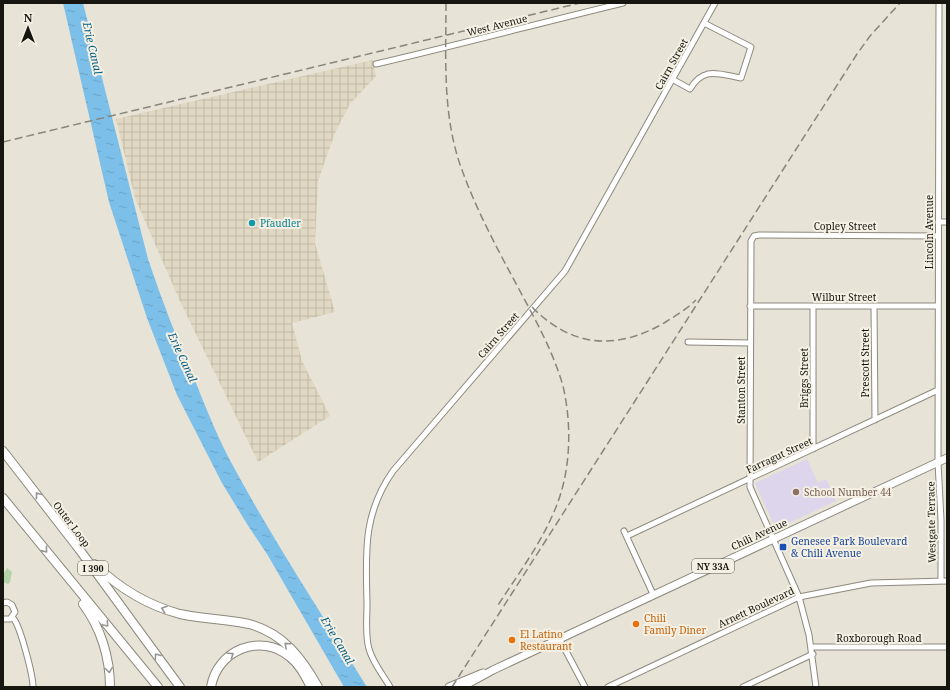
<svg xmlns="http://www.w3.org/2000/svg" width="950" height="690" font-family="'Noto Serif',serif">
<defs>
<pattern id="industrial-grid" width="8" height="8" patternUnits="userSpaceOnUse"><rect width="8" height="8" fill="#e1d8c3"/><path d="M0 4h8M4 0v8" fill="none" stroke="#c0b8a6"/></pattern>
<pattern id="water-ripples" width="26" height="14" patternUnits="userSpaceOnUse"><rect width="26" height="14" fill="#7cc0ea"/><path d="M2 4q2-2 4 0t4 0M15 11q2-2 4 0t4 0" fill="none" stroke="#6aa4c8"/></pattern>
</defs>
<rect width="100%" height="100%" fill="#e7e3d6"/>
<path fill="url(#industrial-grid)" d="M373,60L376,76L350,104L335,133L318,181L315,243L335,312L292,323L302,361L330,416L258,462L179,299L135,198L116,119Z"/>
<path fill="#dcd5eb" d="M807,459L818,483L826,479L836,501L776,529L755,483Z"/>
<path fill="#b5d3a8" d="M7,568L12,572L10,582L8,584L3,582V575Z"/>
<path fill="url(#water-ripples)" d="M63,3H83L148,259C162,301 178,342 196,383C207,411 218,438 232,464C273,540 321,613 367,687H344L267,554L247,524L222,483L177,395L147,318L109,202Z"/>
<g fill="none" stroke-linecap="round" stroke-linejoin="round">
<g stroke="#8d897e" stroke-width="7">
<path id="minor" d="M939,3L938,462L941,520V581
M376,64C458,45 540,23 623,3
M672,79L690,89C704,66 718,74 741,78L751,47L704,23
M938,222H947
M750,306H938
M813,306V449
M874,306L875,420
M688,342L750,343
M624,531L653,594
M627,536L938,390
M3,603L7,602L12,605L15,612L10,619H3
M13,618C20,625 33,675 33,687
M559,638L585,687
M811,647H947
M390,687C383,675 373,663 369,649C365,635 367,619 367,604C366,554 362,515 393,471L565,271L715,3
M608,687L799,597L871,583L947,581
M743,687L813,654
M816,687L809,635L799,597L750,487L751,241L754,236L759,235L938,236"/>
</g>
<g stroke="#8d897e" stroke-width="9">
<path id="major" d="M449,687L483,673
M462,687L493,670L947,458"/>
</g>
<g stroke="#8d897e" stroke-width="10">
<path id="highway" d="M3,451L79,549L180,687
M3,498L158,687
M94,564C119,588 146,605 180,614C202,619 226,619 249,624C283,633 302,658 318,687
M83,604C101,628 110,658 110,687
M211,687C217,650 261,632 290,657C300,665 305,676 311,687"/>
</g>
<use href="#minor" stroke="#fff" stroke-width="5"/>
<use href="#major" stroke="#fff" stroke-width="7"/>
<use href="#highway" stroke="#fff" stroke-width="8"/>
<path stroke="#88857c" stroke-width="1.5" stroke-dasharray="8 4" stroke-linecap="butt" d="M446,3C446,59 442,116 462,170C479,217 504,261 528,306C542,332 555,358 563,386C572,425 571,470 556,507C542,542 519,573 498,605
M3,142L580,3
M532,307C571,347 616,351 664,323C675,316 687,309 696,300
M452,687L857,54L870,36L900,3"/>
</g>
<defs><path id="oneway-chevron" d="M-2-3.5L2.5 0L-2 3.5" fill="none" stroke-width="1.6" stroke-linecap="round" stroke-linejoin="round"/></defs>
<g stroke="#969693">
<use href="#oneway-chevron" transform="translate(38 495) rotate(-128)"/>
<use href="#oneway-chevron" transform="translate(45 550) rotate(51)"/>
<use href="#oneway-chevron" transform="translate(164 609) rotate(-161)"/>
<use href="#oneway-chevron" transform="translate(106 624) rotate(50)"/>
<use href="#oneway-chevron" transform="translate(287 645) rotate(-138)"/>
<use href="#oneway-chevron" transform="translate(231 655) rotate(-34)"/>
<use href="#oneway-chevron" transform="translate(157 656) rotate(-126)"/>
<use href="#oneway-chevron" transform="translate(109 670) rotate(83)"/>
</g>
<circle fill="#0f9aa8" stroke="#f4f0e3" stroke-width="1.5" cx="252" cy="223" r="4"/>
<circle fill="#8d6e63" stroke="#f4f0e3" stroke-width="1.5" cx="796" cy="492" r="4"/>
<rect fill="#1a4fb4" stroke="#f4f0e3" stroke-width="1.5" x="779" y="543" width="8" height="8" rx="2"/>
<g fill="#e8710a" stroke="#f4f0e3" stroke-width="1.5">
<circle cx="636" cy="624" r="4"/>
<circle cx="512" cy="640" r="4"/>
</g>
<g text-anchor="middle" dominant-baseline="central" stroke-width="4" stroke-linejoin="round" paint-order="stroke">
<g fill="#f4f0e3" stroke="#59574f" stroke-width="1">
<rect x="692" y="559" width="42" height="14" rx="3"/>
<rect x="78" y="561" width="30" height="14" rx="3"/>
</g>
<g font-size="9" font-weight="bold" fill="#161510">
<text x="713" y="566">NY 33A</text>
<text x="93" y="568">I 390</text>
</g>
<g font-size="10" fill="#161510" stroke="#f4f0e3">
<text transform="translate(497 25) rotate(-14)">West Avenue</text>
<text transform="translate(671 64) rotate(-61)">Cairn Street</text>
<text x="845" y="226">Copley Street</text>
<text transform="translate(929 232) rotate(-90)">Lincoln Avenue</text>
<text x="844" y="297">Wilbur Street</text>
<text transform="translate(498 335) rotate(-49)">Cairn Street</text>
<text transform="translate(865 363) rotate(-90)">Prescott Street</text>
<text transform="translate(804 378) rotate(-90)">Briggs Street</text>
<text transform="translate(741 390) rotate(-90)">Stanton Street</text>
<text transform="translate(779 455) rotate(-25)">Farragut Street</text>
<text transform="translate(931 522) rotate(-91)">Westgate Terrace</text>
<text transform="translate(72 524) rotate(53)">Outer Loop</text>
<text transform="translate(759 534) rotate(-25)">Chili Avenue</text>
<text transform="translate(756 607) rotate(-25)">Arnett Boulevard</text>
<text x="879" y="638">Roxborough Road</text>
</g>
<g font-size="10" fill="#0d838f" stroke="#f4f0e3" text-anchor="start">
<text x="260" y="223">Pfaudler</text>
</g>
<g font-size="10" fill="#785e54" stroke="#f4f0e3" text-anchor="start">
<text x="804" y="492">School Number 44</text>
</g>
<g font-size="10" fill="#164399" stroke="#f4f0e3" text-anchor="start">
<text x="791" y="541">Genesee Park Boulevard<tspan x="791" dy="12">&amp; Chili Avenue</tspan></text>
</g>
<g font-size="10" fill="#c56008" stroke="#f4f0e3" text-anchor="start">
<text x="644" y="618">Chili<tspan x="644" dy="12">Family Diner</tspan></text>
<text x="520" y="634">El Latino<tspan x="520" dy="12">Restaurant</tspan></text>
</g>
<g font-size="11" font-style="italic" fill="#045d84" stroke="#f4f0e3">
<text transform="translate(93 48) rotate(77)">Erie Canal</text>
<text transform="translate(183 357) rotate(65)">Erie Canal</text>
<text transform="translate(338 640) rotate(59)">Erie Canal</text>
</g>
</g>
<rect width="950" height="690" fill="none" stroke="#161510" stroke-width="8"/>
<g transform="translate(28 28)" stroke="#f4f0e3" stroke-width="3" paint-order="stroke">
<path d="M0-3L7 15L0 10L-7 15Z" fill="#161510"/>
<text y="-6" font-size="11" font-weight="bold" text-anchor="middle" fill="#161510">N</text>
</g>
</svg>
